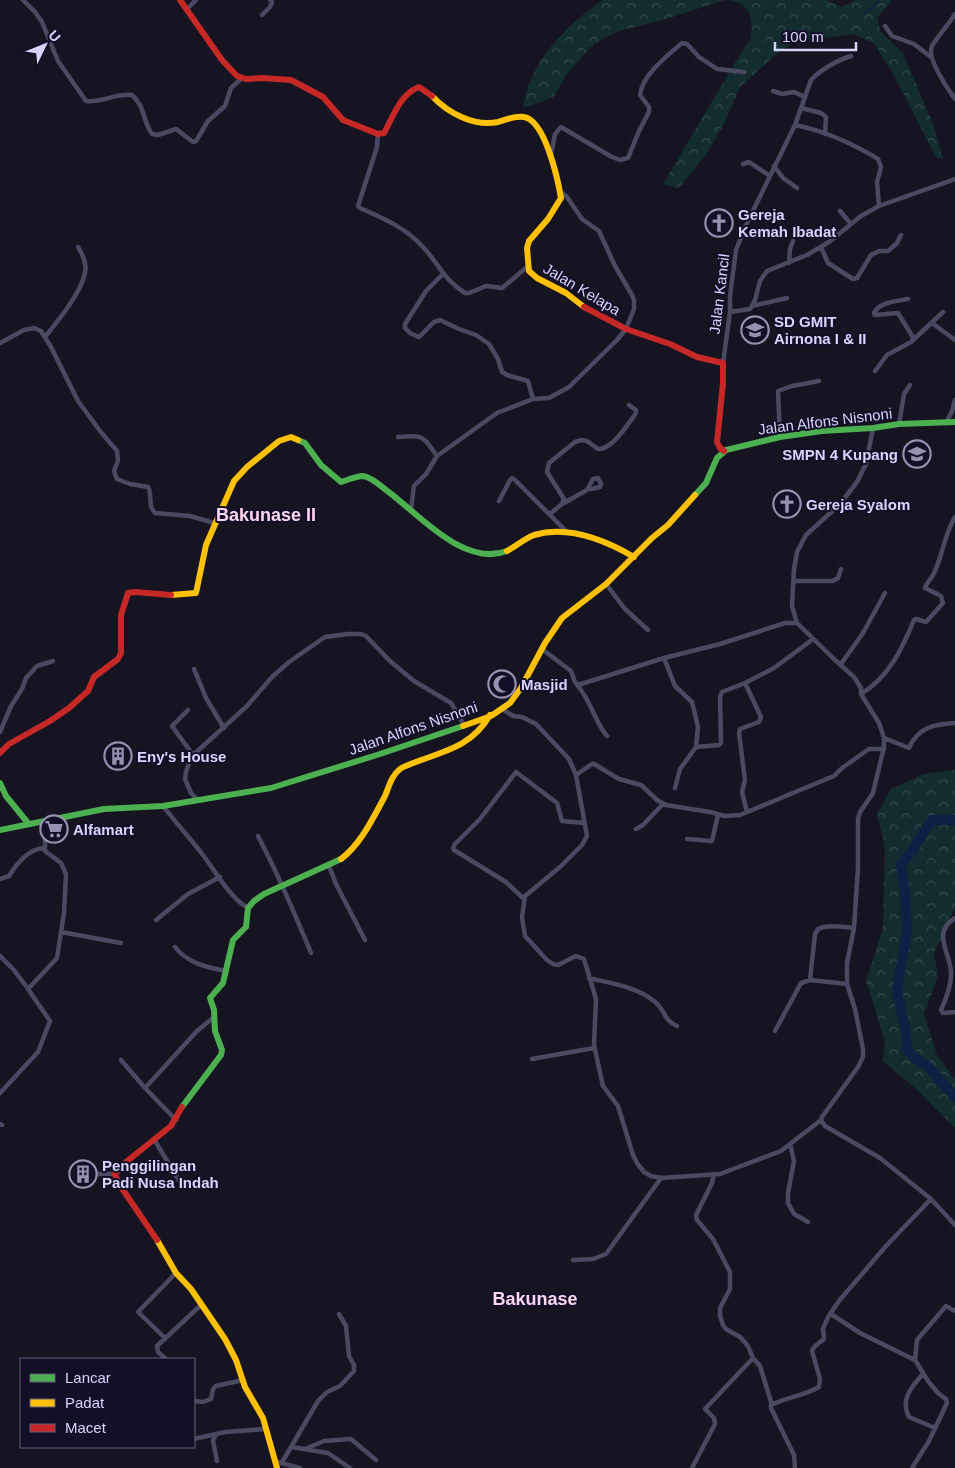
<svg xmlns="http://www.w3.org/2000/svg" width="955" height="1468" font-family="Arial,sans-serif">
<defs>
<pattern id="forest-crowns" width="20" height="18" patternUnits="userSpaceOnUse" patternTransform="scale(1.25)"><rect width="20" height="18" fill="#132c2d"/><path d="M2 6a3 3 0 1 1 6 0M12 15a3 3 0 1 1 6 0" fill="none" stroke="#354a4c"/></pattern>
</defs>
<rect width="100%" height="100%" fill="#161421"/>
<path fill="url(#forest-crowns)" d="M603,0H725L663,20L619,31L602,39L591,47L566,75L554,96L547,100L523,108C529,62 566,25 603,0Z
M729,0H827L842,7L856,0H892L877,18L881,32L903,53L933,124L943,159L936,157L893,74L874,43L853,34L794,43L781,50L740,87L724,124L707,153L679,188L663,184L742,51L750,40L752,27L749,12L742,4Z
M955,770V908L934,953L938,976L924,1014L937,1055L955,1079V1128L917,1090L883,1061L885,1041L866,981L883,928L885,855L884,842L877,814L891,789L923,774Z"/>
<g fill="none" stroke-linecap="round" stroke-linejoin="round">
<path stroke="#0d2144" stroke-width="2" d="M866,13L880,0"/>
<path stroke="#0d2144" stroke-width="10" d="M955,820H931L912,851L901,865L905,893L907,930L897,992L906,1032L907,1050L916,1059L927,1066L955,1097"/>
<path stroke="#4a4962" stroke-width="4.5" d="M23,0L35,12L42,22L58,61L86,101C101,103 116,93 132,95C145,106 143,122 152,134L158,135L176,129L193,142L196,141L208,121L225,106L231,88L242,78
M187,9L196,0
M955,14C949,24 937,37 932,46C926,58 948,89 955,99
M262,15L270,7L272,2L270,0
M885,26L892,36L914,44L931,57
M773,91L782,94L794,92L805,97
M801,108L821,113L826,117L825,134
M795,125C822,130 854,144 878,159L881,167L877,182L879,206
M378,134L377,147L358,206L360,208C383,218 406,228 423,247C439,264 443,279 465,293H469L486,286L502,288L527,267
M551,155L555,134L561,127L612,157L620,160L628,158L639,131L649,112V107L640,95C642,75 668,55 682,43L687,44L699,57L717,69L744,72
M743,164L749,162L770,176
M774,166L783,178L797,188
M840,211L851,224
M821,247L828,263L853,279L857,278L871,255L879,251H888L897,243L901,235
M789,263L790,249L793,241
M443,274L426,291L405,324V328L410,333L419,337L434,322L440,320L459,329L476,335L489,344L498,359L502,372L507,375L528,381L533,399
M908,299C897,301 879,302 874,313L875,315L898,313L914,339
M752,306L787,298
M730,312L750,309L752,306L755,300L760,281L767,271L807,255L829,242L861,216L879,206L955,179
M932,323L955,340
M45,337C58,321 81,293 85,273C87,264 83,255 78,247
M0,343L24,330L34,328L41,331L51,347L78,401L100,431L117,451L118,461L114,471L117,479L130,484L148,487C153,496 147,505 155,513L190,516L214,523
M723,363L730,312V296L736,250L747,223L795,125L811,80C820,70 838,60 851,56
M875,371L887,355L911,342L943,312
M946,423L952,411L955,400
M899,424L904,394L910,385
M873,428L866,464L857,482L840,504L806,535L797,552L794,569L792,606L797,623L834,659L854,677L861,688V694L879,723L884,738V747L873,793L860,812L858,819V868L854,928L847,963V984L855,1009L863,1049V1057L858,1067L822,1117L821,1120L825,1126L880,1158L931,1199L955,1225
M398,437C424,435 422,435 437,456
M780,437L778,391L792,386L819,381
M499,501L510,480L512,478L515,480L567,532
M564,503L587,490L593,479L598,478L601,484L600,487L591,489L588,488
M411,509L414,486L426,474L437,456L497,413L533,399L549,398L569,387L617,340L626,329L634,309V300L632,295L615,266L599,231L582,219L567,197L561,192
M550,514L562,504L564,499L547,472L549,463L575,442L581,440L587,441L598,449C612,450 628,424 636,413V410L629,405
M794,581H833L838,578L841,569
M606,584L625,609L648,630
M542,649L571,671L575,682L578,685L664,658L720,644L785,623H797
M664,658L675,686L692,702L698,727L696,747L680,769L675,788
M841,664L863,633L885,593
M194,669L206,698L224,728
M745,683L761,717L759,722L740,729L739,733L745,780L742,792L747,812
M577,685C591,700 594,721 607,736
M861,694C889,677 902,649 914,620L916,619L926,622L943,603L941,596L925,588C927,582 930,580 933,575C943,556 944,535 955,517
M502,709L513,716L522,717L536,724L569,759L576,775L587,836L582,845L560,867L525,896L522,917L525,936L547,960L553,964L558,965L576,956L584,959L596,999L594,1045L603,1086L618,1106L633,1155L637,1163L644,1172L651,1176L661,1178L720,1174L781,1151L821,1120
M188,710L172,726L193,755
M0,732L11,706L22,689L26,678L37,666L53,661
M884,738L909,748C918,727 935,724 955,723
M696,747L719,745L721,743L720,697L722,692L745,683L774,668L813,639
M576,775L592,764H594L619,779L641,785L657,800L666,805L710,812L725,816L740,815L834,776L842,768L869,749H884
M198,800L191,793L185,779L186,772L191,757L247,706L272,677L289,662L325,637L348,634H361L366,636L390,661L414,681L451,703L464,725
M163,806C176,823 190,838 203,855C215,871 231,899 248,908
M636,829L643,825L663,804
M258,836C278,874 295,914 311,953
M687,839L712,841L718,815
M329,866L336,884L365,940
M0,879L9,876C17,863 28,849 44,848
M524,899L506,882L454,850L453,848L455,844L480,819L516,772L557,803L562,821L585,823
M955,918C932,932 949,951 951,971C952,984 946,999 941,1010L943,1013L955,1012
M156,920L188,894L220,877
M61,932L121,943
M175,947C187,963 208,968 227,971
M0,956L13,969L29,990
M589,978C610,983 637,987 654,1001C665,1009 663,1020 677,1026
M810,980L815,934L818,929C828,924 843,927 854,928
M775,1031L801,983L810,980L847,984
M532,1059L594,1048
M121,1060L145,1088
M0,1093L38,1052L50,1021L28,989L57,958L64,913L66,874L61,863L45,851V821
M176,1120L145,1088L197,1031L214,1017
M0,1124L2,1125
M155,1141L180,1182
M790,1144L794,1161L788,1193V1203L794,1214L808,1222
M714,1174L712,1183L696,1215L697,1220L713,1239L730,1272V1289L720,1308V1316L723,1325L726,1329L740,1337L748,1346L753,1358L760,1366L772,1405
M87,1176L94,1174H115
M573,1260L593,1259L606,1254L661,1178
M831,1314L860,1333L915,1360L928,1381L938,1393L946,1399L947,1403L929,1441L912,1468
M165,1338L138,1312L176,1273
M166,1359L158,1352L157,1346L201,1305
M915,1360L917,1340L946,1306L955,1311
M923,1374C911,1387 900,1400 909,1417L935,1428
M194,1401L203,1402L211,1399L213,1389L216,1386L243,1380
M216,1434L213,1441L217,1461
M194,1439L225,1432L266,1429
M292,1447L328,1453L350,1468
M305,1449L324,1441L351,1439L376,1460
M276,1462L281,1463L284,1459L318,1401L327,1392L340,1386L354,1371V1365L349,1356L346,1326L339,1314
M281,1463L300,1468
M692,1468L715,1424L714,1418L705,1409L753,1358
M795,1468L794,1455L771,1408V1405C786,1397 804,1396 819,1387L820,1379L812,1351L814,1347L824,1339L823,1329L828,1317L839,1301L886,1246L931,1199"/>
<path stroke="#4caf50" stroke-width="6" d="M298,440L305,443L321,465L341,482C347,480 357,476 363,476C371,477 380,485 386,490C417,512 463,568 507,551
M695,495L706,483L717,458L726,450L780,437L822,431L873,428L899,424L955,422
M0,783L6,796L28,823
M0,830L104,809L163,806L271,788L380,754L463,726
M182,1107L221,1055L222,1050L215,1031L214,1010L210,998L223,983L233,940L246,927L248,908L254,901L264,894L341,859"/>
<path stroke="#ffc107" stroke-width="6" d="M432,96C448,113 474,127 498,122C506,120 515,115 524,117C545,120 558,180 561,198L548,219L529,241L527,248L529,271L537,278L566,293L584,307
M507,551C516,546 524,539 534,535C568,525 605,540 634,557
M171,595L196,593L206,545L234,481L247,467L279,441L291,437L298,440
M463,726L491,716L510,703L521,688L545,643L562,618L606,584L652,538L668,525L695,495
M341,859C361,844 373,818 385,796C389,787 391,776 400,769C406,765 414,763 421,760C450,750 474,743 490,715
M157,1240L176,1273L191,1289L225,1339L236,1360L245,1387L263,1418L277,1468"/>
<path stroke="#c62828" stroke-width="6" d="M180,0L222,60L237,76L246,79L263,78L291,80L323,97L343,120L378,134L384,133C393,117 400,94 419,87L432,96
M584,307L626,329L670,344L697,357L723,363V383L717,442L720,448L724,451
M0,753L9,744L50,721L69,708L88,691L94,677L118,659L121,653V615L128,593L135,592L171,595
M157,1240L119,1184L115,1174L126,1162L171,1126L182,1107"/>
</g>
<defs>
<g id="church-ring" transform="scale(1.4375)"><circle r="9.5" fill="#130f26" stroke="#9591b1" stroke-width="1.5"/><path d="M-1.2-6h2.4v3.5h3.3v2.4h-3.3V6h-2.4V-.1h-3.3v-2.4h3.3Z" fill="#9591b1"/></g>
<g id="school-ring" transform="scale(1.4375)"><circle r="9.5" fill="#130f26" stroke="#9591b1" stroke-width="1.5"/><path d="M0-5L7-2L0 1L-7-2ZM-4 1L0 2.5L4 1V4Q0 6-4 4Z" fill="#9591b1"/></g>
<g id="mosque-ring" transform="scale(1.4375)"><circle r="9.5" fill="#130f26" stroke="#9591b1" stroke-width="1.5"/><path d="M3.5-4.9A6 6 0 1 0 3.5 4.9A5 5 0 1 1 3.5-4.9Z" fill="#9591b1"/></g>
<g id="building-ring" transform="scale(1.4375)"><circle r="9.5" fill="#130f26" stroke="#9591b1" stroke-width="1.5"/><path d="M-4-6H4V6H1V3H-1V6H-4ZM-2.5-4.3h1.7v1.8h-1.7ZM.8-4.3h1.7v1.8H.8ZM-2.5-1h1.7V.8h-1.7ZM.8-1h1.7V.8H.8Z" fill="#9591b1"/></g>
<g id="supermarket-ring" transform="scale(1.4375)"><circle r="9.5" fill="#130f26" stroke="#9591b1" stroke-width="1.5"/><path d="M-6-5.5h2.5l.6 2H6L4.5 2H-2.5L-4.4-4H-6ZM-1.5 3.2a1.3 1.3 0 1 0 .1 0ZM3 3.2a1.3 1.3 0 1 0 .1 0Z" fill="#9591b1"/></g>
</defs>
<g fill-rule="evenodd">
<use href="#church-ring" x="719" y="223"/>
<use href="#school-ring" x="755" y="330"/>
<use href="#school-ring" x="917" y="454"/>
<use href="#church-ring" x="787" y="504"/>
<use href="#mosque-ring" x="502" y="684"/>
<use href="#building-ring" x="118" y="756"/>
<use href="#supermarket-ring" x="54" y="829"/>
<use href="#building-ring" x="83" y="1174"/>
</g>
<g text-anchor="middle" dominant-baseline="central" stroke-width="4" stroke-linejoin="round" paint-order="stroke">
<g font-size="15" font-weight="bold" fill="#d9d4ff" stroke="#130f26" text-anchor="start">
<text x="738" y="214">Gereja<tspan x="738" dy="17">Kemah Ibadat</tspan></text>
<text x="774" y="321">SD GMIT<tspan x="774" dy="17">Airnona I &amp; II</tspan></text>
<text x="898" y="454" text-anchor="end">SMPN 4 Kupang</text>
<text x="806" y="504">Gereja Syalom</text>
<text x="521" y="684">Masjid</text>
<text x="137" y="756">Eny's House</text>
<text x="73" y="829">Alfamart</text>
<text x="102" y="1165">Penggilingan<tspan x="102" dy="17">Padi Nusa Indah</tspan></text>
</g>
<g font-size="15" fill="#d9d4ff" stroke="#130f26">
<text transform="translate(582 289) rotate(31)">Jalan Kelapa</text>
<text transform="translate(719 294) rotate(-83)">Jalan Kancil</text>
<text transform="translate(825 421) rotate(-7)">Jalan Alfons Nisnoni</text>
<text transform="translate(413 728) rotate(-19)">Jalan Alfons Nisnoni</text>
</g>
<g font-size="18" font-weight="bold" fill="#ffd6f0" stroke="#130f26">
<text x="266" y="515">Bakunase II</text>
<text x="535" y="1299">Bakunase</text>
</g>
</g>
<rect x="20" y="1358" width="175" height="90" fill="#130f26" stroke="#625e7d"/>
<rect x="30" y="1374" width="25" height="8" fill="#4caf50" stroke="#625e7d"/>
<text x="65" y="1383" font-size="15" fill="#d9d4ff">Lancar</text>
<rect x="30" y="1399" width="25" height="8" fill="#ffc107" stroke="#625e7d"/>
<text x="65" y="1408" font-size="15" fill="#d9d4ff">Padat</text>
<rect x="30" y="1424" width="25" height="8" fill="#c62828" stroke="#625e7d"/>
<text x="65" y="1433" font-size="15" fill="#d9d4ff">Macet</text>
<g transform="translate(45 45) rotate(47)" stroke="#130f26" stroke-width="4" paint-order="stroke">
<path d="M0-4L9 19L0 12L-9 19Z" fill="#d9d4ff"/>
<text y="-8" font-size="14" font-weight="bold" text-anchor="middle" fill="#d9d4ff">U</text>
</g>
<path d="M775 42v8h81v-8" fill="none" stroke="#d9d4ff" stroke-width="2.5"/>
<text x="782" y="42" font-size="15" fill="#d9d4ff" stroke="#130f26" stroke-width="4" paint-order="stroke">100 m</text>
</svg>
